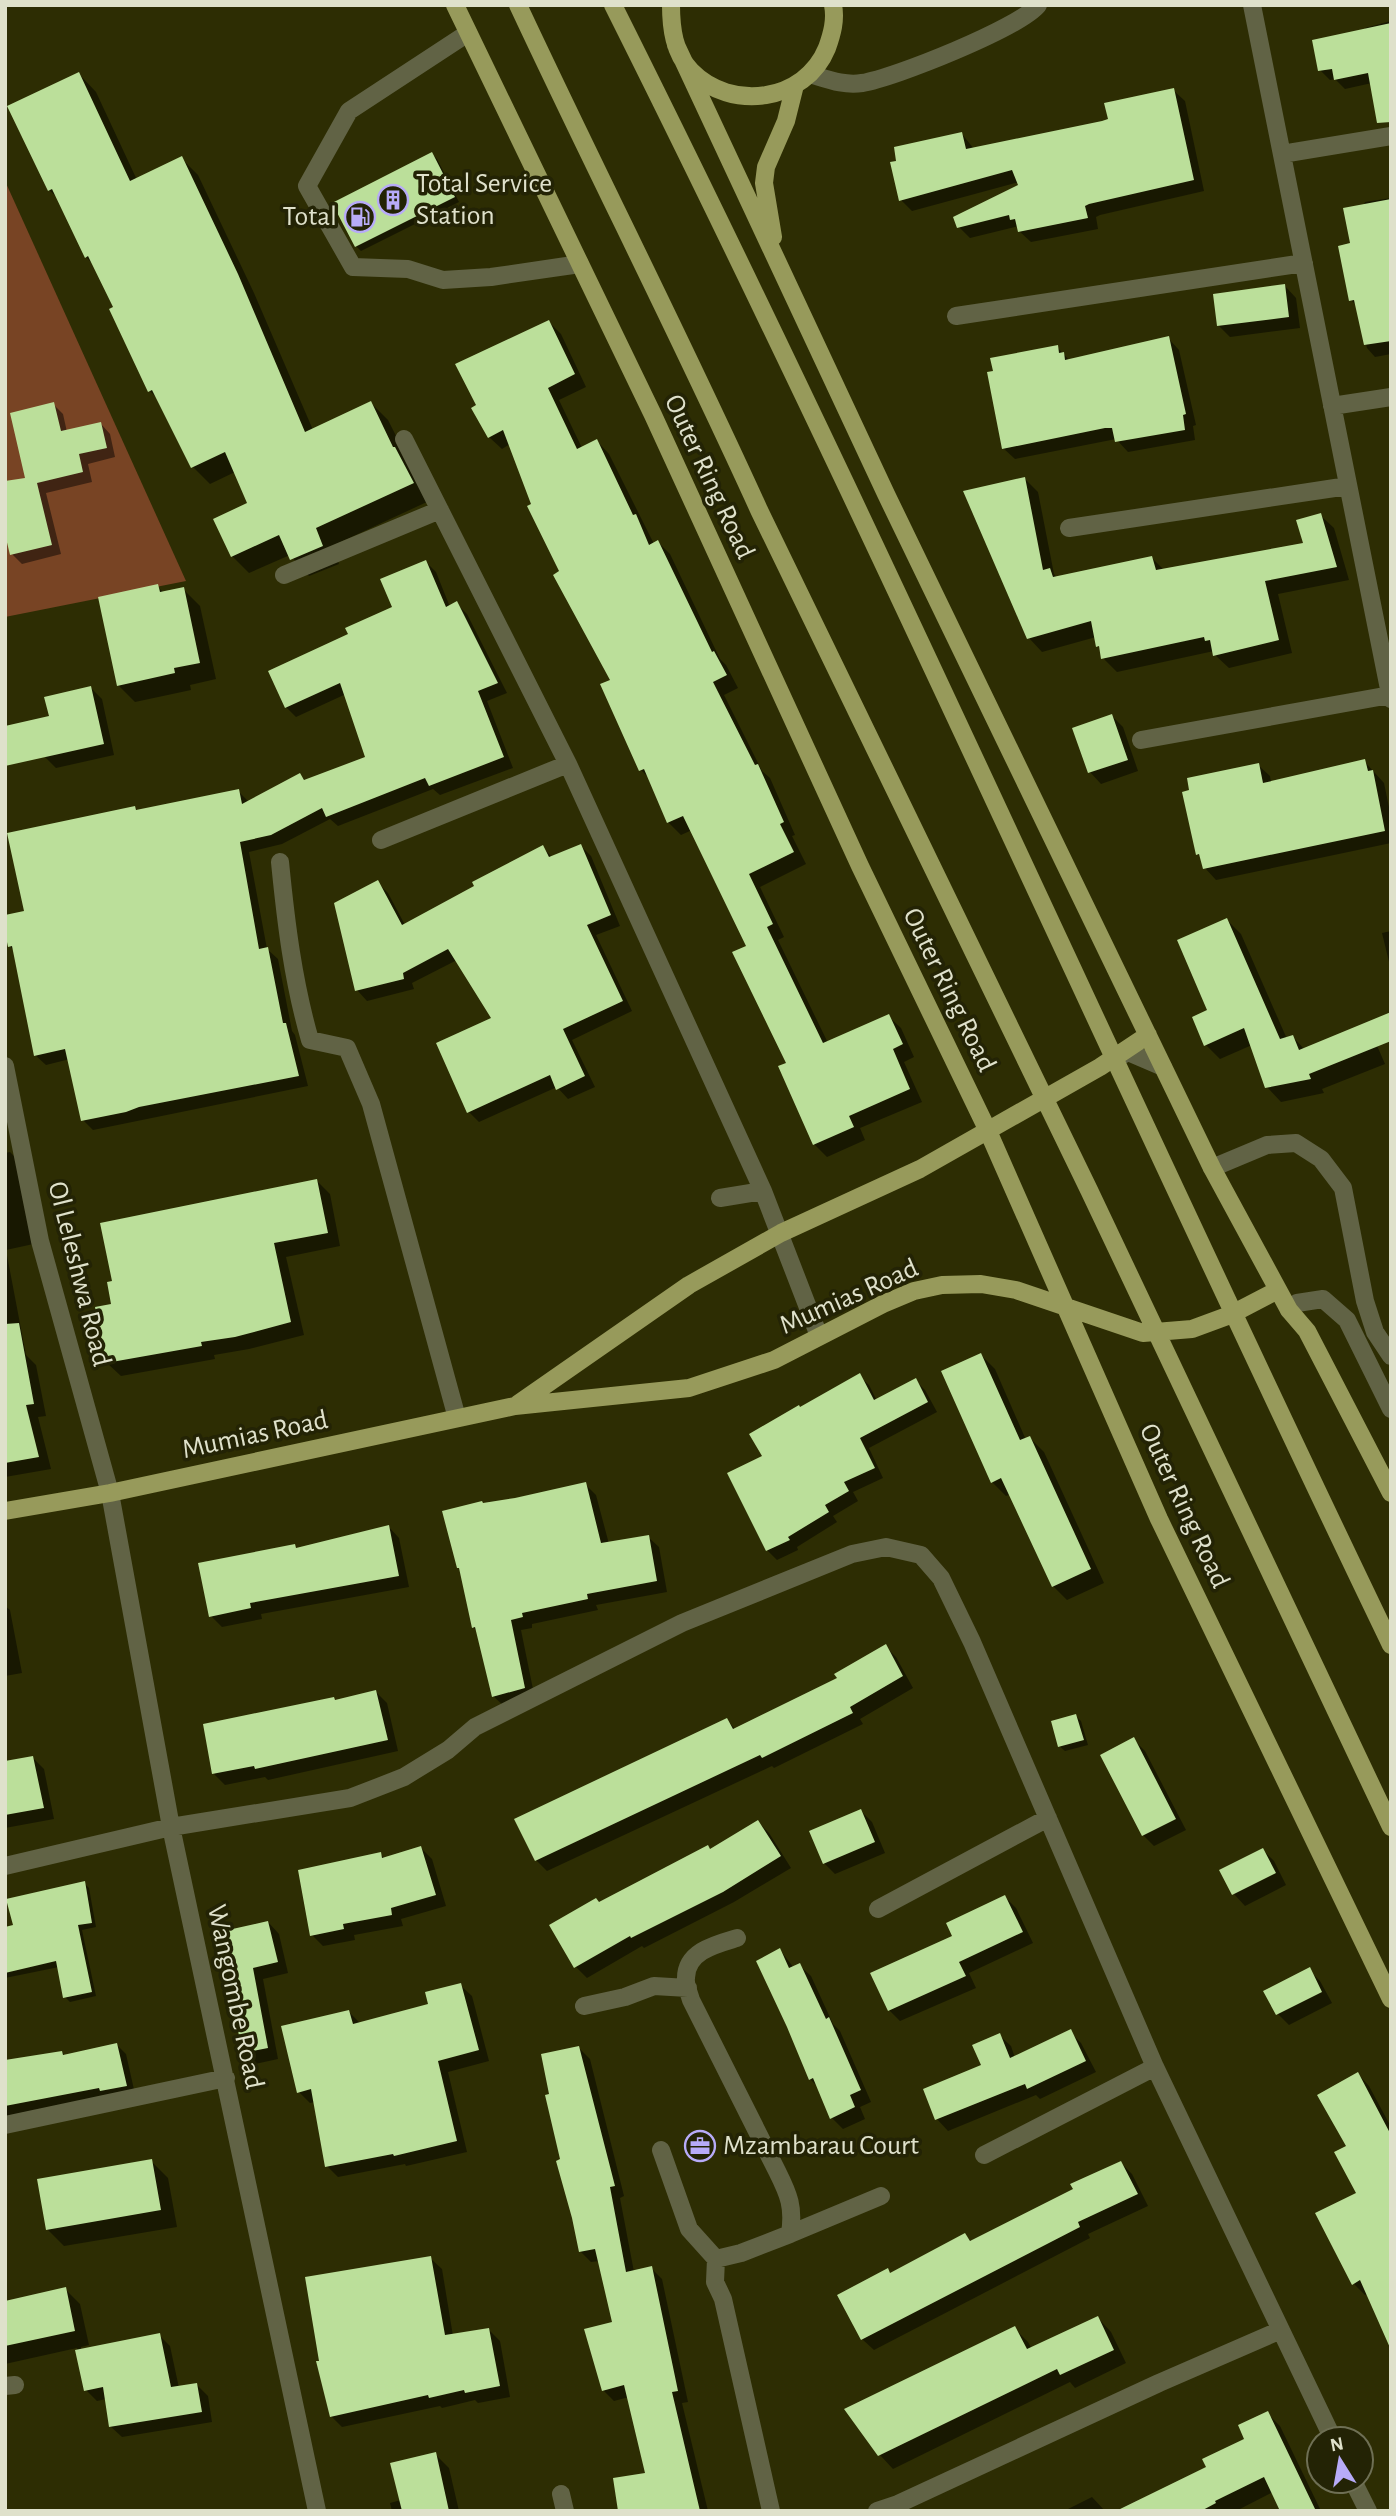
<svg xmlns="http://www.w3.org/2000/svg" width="1396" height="2516" font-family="'Alegreya Sans',sans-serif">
<rect width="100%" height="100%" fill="#2d2d03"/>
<path fill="#784424" d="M5,181L186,581L5,617Z"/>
<path fill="#0007" d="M1391,21V116L1372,83L1345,89L1335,79L1330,80L1320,70L1366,30L1365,28Z
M79,74L96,92L137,180L181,158L198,175L254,293L313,430L371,403L388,420L429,501L332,546L339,564L309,576L290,555L249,573L232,556L249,504L235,472L210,484L193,467L159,400L150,391L95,266L86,257L58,198L49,190Z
M1173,90L1185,101L1204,191L1100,215L1096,217L1098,229L1031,242L1019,231V226L970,238L959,227L1020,186L1019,182L912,211L901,200L962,134L974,149L1103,123Z
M432,154L437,159L459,202L361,251L356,246Z
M1391,198V354L1375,357L1367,348L1357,306L1351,300L1352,245L1365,202Z
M1285,286L1296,298L1300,328L1230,337L1219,326Z
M549,322L561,334L586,387L559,400L582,448L597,441L609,454L654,544L658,542L670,554L720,659L726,665L738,688L724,695L762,771L770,778L795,835L792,836L806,864L760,887L784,937L778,940L828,1043L888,1016L901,1028L914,1057L904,1062L922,1102L860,1128L865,1140L827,1157L814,1144L748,947L692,830L681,835L668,822L650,779L641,770L613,681L561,572L510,444L502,449L489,437Z
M1168,338L1179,350L1196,425L1193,426L1195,440L1128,452L1116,439L1015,459L1003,448L1057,347L1070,361Z
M53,404L63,414L67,432L101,424L110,434L115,457L88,464L92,482L46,493L61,554L22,564L12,554L27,480Z
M1025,479L1038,492L1054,574L1057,578L1152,558L1164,570L1305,545L1320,515L1334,528L1349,580L1278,594L1292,653L1229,668L1215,655L1214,651L1117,672L1103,658L1096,637L1042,652L1029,638Z
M426,562L436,572L450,607L457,604L467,614L507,693L487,701L513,768L440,795L433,789L338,826L330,819L282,844L249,852L267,949L278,959L292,1031L295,1035L308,1086L93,1130L83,1120L70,1059L46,1065L35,1055L15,952L10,946L26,913L135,808L138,811L238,791L249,802L300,775L306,781L368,758L346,694L296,717L286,707L351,635L394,608Z
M157,586L164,593L183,589L200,606L216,679L190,685L191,690L135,702L118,685Z
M91,688L102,699L114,755L56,768L45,757L51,717Z
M1112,716L1123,727L1138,771L1101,784L1090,772L1074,729Z
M1364,761L1384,783L1391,817V843L1216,880L1205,868L1202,859L1198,854L1258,765L1270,776L1271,783Z
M581,846L591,856L620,926L596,935L632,1011L572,1040L595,1087L568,1099L557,1087L479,1122L469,1112L494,1019L457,960L412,983L414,989L367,1001L357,990L377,882L388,893L405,925L476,887L542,847L553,858Z
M1227,920L1241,934L1287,1039L1293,1037L1305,1050L1375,1041L1385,1064L1322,1089L1324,1093L1281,1102L1267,1087L1252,1045L1220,1059L1206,1045L1209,1011Z
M1391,931V970L1382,933Z
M10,1152L22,1164L38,1243L6,1250L26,1355L36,1365L46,1416L38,1417L51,1469L5,1477V1153Z
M317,1181L330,1194L340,1246L286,1257L304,1335L249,1349L214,1355L215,1359L121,1376L107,1363L113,1306Z
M981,1355L995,1369L1026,1440L1030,1438L1044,1452L1104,1583L1067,1600L1053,1586L1011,1494L1006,1496L992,1482Z
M859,1376L869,1385L877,1401L916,1381L925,1390L937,1412L869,1448L883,1478L853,1492L858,1501L833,1516L837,1522L797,1547L798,1550L777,1560L767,1550L729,1474L765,1457Z
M585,1484L596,1495L609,1544L648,1537L659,1547L667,1592L596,1605L598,1610L532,1624V1628L521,1630L535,1699L504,1706L493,1696L478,1632L473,1627L461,1570L458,1567L484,1505Z
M388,1526L399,1538L409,1587L261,1614L262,1619L222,1627L211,1616L294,1546L297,1549Z
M5,1606L10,1610L22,1673L5,1676Z
M885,1646L896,1657L913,1688L860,1719L863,1724L774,1768L772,1766L547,1871L536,1860L727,1720L736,1730L839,1679Z
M376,1692L387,1703L398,1751L268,1780L265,1777L225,1785L214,1774L336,1702Z
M1076,1716L1081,1721L1088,1745L1065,1751L1059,1746Z
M1134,1740L1145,1751L1186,1830L1154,1846L1143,1835Z
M33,1758L44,1769L54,1819L5,1828V1763Z
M861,1811L872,1822L885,1853L835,1874L824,1863Z
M758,1822L769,1833L791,1868L734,1902L644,1948L642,1946L587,1978L576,1967L551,1926L711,1850Z
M421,1848L432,1859L446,1906L401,1919L403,1926L354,1935L355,1940L323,1946L312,1935L380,1854L385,1859Z
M1263,1850L1274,1861L1286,1885L1245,1906L1234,1894L1221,1871Z
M84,1883L89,1888L96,1927L82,1930L96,1996L70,2002L65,1997L59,1967L5,1978V1929L15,1927Z
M1005,1897L1016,1908L1033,1943L969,1973L976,1988L900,2021L889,2010L955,1937Z
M268,1922L279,1934L288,1973L263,1979L278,2059L255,2064L244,2053L237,2003Z
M780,1950L794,1968L799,1965L811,1976L833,2024L840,2031L871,2102L860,2107L865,2119L843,2129L832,2118L820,2089L810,2079L789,2027Z
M1309,1970L1320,1981L1332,2003L1289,2025L1278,2014L1266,1992Z
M460,1985L472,1996L489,2061L448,2072L467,2152L406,2166L405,2164L338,2177L327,2166L315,2102L310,2103L299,2092L349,2012L360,2023L430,2005Z
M1070,2032L1081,2043L1096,2072L1040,2099L1036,2095L948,2131L937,2119L925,2090L983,2066L999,2035L1011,2046L1015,2058Z
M117,2045L126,2054L135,2094L5,2122V2066L62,2052L65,2056Z
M579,2048L590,2059L624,2196L620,2198L634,2272L651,2268L662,2279L688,2402L682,2403L708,2511H619L647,2475L629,2397L614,2401L603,2390L614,2323L599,2261L591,2262L580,2251L551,2095Z
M1358,2074L1369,2086L1391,2127V2346L1368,2294L1365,2295L1354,2284L1318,2214L1358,2194L1348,2147Z
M151,2161L168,2178L177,2227L64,2246L47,2229Z
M1121,2163L1132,2174L1148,2206L1088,2234L1090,2238L874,2350L862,2339L888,2271L891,2274L965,2235L972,2242L1075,2190Z
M430,2258L442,2269L453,2336L489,2330L500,2341L510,2397L478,2403L475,2400L442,2408L440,2406L342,2427L331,2416Z
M65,2289L80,2304L89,2345L81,2347V2350L159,2335L170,2346L179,2388L197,2385L208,2396L212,2422L122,2437L110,2426L106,2399L97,2401L86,2390L77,2348L5,2364V2303Z
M1098,2318L1111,2332L1126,2363L1075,2388L1070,2382L893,2469L880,2455L1014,2328L1028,2342L1032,2349Z
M1267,2413L1280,2426L1321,2511H1282L1273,2492L1236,2511H1120L1208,2468L1247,2440Z
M435,2454L449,2468L459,2511H392L390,2503L401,2500Z
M1092,2497L1105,2511H1064Z"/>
<path fill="#bbdf9a" d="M1391,23V122L1377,123L1368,73L1334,80L1332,69L1318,71L1312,40Z
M79,72L130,181L182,156L238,274L305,432L371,401L393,447H395L414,483L316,528L323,546L290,560L279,535L231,557L213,519L247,503L225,452L191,468L152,390L148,392L109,309L113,307L88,256L85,258L52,189L48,191L7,106Z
M1174,88L1194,180L1089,204L1085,206L1088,218L1018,232L1015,219L1010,220L1009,215L957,228L953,217L1018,185L1012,170L899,201L890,162L896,161L894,147L962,132L966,149L1102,121L1108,119L1104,103Z
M432,152L455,197L355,247L332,203Z
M1391,199V341L1364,345L1354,300L1349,301L1338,246L1350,243L1343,208Z
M1285,284L1289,317L1217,326L1213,294Z
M549,320L575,374L548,388L577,449L597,439L633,515L636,514L649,545L658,540L712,652L714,651L727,675L713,682L755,765L758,764L784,822L780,824L794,852L749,874L773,924L767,927L823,1043L889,1014L903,1044L893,1049L910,1089L849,1116L854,1127L813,1145L778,1066L786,1063L732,952L746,946L683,816L667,823L644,769L639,771L600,684L610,680L553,575L559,571L527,506L531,504L503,430L488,438L471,408L476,405L455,364Z
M1169,336L1186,414L1183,415L1185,430L1115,442L1112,428H1105L1002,449L987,372L993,371L990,358L1058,345L1059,353L1064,352L1065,360Z
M54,402L61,431L101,422L107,448L79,454L83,472L37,483L52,545L10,555L5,534V481L25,478L10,413Z
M1025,477L1043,570L1050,568L1053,577L1152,556L1156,570L1303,543L1296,520L1321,513L1337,567L1265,581L1279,640L1213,656L1210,640L1205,641L1204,637L1101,659L1099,646L1096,647L1091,621L1027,639L963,491Z
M426,560L446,607L457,601L498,683L478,691L504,757L429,786L425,778L326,817L322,808L271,835L240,842L259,949L268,947L283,1023H286L299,1076L139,1107L126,1112L81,1121L65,1049L34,1056L12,946L8,947L5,932V915L24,911L7,833L135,806L136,810L239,789L242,804L300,773L304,780L365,757L340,683L285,708L268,671L348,634L345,628L392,607L380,579Z
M158,584L160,592L184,587L200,663L174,668L175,673L117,686L98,597Z
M91,686L104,744L5,766V726L49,716L44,697Z
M1112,714L1128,760L1088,773L1072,728Z
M1365,759L1368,771L1373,770L1385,831L1203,869L1199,854L1196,855L1182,792L1189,790L1187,778L1259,763L1263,783Z
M581,844L611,915L587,925L623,1001L563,1029L585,1076L556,1090L550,1075L467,1113L436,1043L491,1018L448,949L403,973L404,979L355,991L334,903L378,880L402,925L474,886L472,882L543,845L549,857Z
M1227,918L1280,1039L1293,1035L1299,1050L1391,1012V1041L1309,1074L1311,1079L1265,1088L1244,1028L1204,1046L1192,1017L1207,1010L1177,940Z
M317,1179L328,1233L274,1243L291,1322L235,1337L201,1342L202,1346L106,1363L95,1307L111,1304L107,1282L112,1281L100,1223Z
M19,1323L34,1404L26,1405L39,1457L5,1463V1324Z
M981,1353L1020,1440L1030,1436L1091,1569L1052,1587L1001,1478L991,1483L941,1371Z
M860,1373L874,1400L916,1378L928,1402L860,1438L875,1468L844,1482L849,1491L825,1505L829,1512L788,1537L790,1540L766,1551L727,1473L762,1456L749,1434L799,1405L800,1407Z
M586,1482L601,1543L649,1535L657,1581L587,1594L588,1599L522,1613L523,1617L511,1620L525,1688L492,1697L475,1627L472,1628L459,1568H457L442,1511L482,1501L483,1503L515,1498Z
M389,1525L399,1576L250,1603L251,1608L209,1617L198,1563L295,1544L296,1548Z
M886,1644L903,1676L850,1707L853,1713L762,1758L760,1755L535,1861L514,1819L727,1718L733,1729L837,1678L834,1674Z
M376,1690L388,1740L255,1769L254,1766L212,1774L203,1724L334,1697L335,1700Z
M1076,1714L1084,1740L1058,1747L1051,1721Z
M1134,1737L1176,1819L1142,1836L1100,1755Z
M33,1756L44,1808L5,1815V1761Z
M861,1809L875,1842L823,1864L809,1831Z
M758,1820L781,1856L723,1892L631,1938L630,1936L574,1968L549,1925L596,1898L599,1902L708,1845L710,1849Z
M421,1846L436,1895L391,1908L392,1915L343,1924L344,1929L310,1936L298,1870L381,1852L382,1858Z
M1263,1848L1276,1873L1232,1895L1219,1870Z
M85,1881L92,1923L78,1925L92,1992L63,1998L56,1961L5,1973V1927L13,1925L6,1899Z
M1005,1895L1023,1932L959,1962L966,1976L888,2011L870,1973L952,1936L946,1923Z
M268,1921L278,1962L253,1968L268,2048L242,2053L233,2002H235L219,1932Z
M780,1948L789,1968L800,1963L826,2019L829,2017L861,2090L850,2095L855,2107L830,2119L813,2078L809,2080L787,2027L756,1961Z
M1310,1967L1322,1992L1276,2015L1263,1991Z
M461,1983L479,2050L438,2061L457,2141L394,2156L393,2154L325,2167L311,2089L297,2093L281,2026L349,2010L353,2024L428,2004L425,1992Z
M1071,2029L1086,2061L1027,2089L1025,2084L935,2120L923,2089L981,2065L972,2045L1000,2033L1010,2058Z
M117,2043L127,2086L100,2091L99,2088L5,2106V2060L62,2051L63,2055Z
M579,2046L615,2186L610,2187L626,2272L652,2266L678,2391L672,2392L700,2511H618L613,2478L645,2473L624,2385L602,2391L584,2329L612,2322L595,2249L579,2252L572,2218L556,2161L560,2159L545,2095L549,2094L541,2054Z
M1358,2072L1391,2135V2350L1360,2280L1352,2285L1315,2213L1356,2193L1334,2152L1346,2146L1317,2095Z
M152,2159L161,2210L46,2230L37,2179Z
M1121,2161L1138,2194L1078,2222L1080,2227L861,2340L837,2295L888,2268L890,2273L965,2233L970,2241L1073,2189L1070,2184Z
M431,2256L445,2335L489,2328L500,2386L465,2393L464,2390L429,2398L428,2395L330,2417L316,2361H319L305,2277Z
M66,2287L75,2331L5,2346V2301Z
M1098,2316L1114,2350L1060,2375L1057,2369L878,2456L844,2409L1015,2326L1027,2349Z
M160,2333L171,2387L197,2383L202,2412L109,2427L103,2387L84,2391L75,2350Z
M1268,2411L1316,2511H1280L1264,2477L1215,2501L1216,2503L1201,2511H1116L1206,2467L1202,2459L1244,2439L1238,2425Z
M436,2452L449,2511H402L390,2463Z"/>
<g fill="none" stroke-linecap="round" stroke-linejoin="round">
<path stroke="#616345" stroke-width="18" d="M1252,5L1391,699
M468,33L349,111L307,186L353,267L408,269L443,280L491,277L580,264
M810,74C827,79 844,86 862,83C894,78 1019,28 1038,5
M1282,154L1391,136
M956,316L1304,263
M1332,406L1391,397
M404,439L568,764L763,1191L819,1336
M1069,528L1348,486
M284,575L440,510
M1141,740L1390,695
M381,840L568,764
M280,862C286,923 293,981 310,1040L347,1048L371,1104L457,1418
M1112,1061L1128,1052L1163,1067
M5,1066L40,1241L110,1493L171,1827L317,2511
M1212,1168L1267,1145L1296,1143L1321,1159L1343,1188L1365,1301L1375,1332L1391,1356
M720,1198L763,1191
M1289,1310L1297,1303L1323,1299L1347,1320L1391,1409
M5,1866L171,1827L350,1798L404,1777L448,1750L475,1727L682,1623L852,1554L886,1547L921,1555L941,1578L972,1642L1155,2067L1333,2439
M878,1909L1048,1818
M737,1938C717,1944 686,1951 686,1978C685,1984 689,1993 691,2000L777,2171C789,2195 794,2207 790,2234L741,2253L716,2259L715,2282L723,2299L771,2511
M584,2006L625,1997L654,1986L688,1988
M5,2125L226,2078
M661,2150L689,2229L716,2259
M984,2155L1155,2067
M790,2234L881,2196
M5,2386L15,2385
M1353,2481L1368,2511
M561,2494L565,2511
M877,2511L898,2504L1159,2383L1281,2330"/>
<path stroke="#979a5b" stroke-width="18" d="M455,5L653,415L860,866L988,1131L1159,1519L1391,1999
M518,5C597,174 682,340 759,510L1089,1190L1391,1827
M613,5C884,546 1128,1100 1391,1645
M671,5C671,28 674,53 691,71C731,112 805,102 827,48C832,34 836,20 833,5
M676,45L886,494L1212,1168L1289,1310L1307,1331L1391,1493
M773,237L764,183L766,167L786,121L795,85
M518,1404L689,1285L781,1233L920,1169L1100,1067L1148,1035
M5,1511L110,1493L515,1406L689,1388L774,1360L883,1304L914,1291L942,1285L981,1284L1016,1290L1143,1333L1192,1329L1230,1315L1278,1290"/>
</g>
<defs>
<g id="building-ring" transform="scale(1.575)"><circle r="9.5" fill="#232305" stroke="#b7abf8" stroke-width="1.5"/><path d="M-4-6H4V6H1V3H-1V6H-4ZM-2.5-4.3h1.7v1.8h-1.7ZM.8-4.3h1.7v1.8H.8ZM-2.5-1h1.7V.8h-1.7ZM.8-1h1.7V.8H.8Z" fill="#b7abf8"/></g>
<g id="fuel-ring" transform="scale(1.575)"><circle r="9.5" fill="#232305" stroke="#b7abf8" stroke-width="1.5"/><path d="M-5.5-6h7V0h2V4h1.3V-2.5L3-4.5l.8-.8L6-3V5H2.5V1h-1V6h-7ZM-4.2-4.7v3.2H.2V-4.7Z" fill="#b7abf8"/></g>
<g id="office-ring" transform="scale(1.575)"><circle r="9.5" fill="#232305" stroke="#b7abf8" stroke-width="1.5"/><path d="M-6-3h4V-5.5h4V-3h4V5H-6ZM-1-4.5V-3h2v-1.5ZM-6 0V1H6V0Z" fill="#b7abf8"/></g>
</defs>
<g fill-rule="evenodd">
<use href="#building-ring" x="393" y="200"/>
<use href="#fuel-ring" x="360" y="217"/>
<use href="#office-ring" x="700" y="2146"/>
</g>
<g text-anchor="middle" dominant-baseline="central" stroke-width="7" stroke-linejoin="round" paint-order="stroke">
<g font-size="28" fill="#dfe1cb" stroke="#232305" text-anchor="start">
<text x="416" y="184">Total Service<tspan x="416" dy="32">Station</tspan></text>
<text x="337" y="217" text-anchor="end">Total</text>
<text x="723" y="2146">Mzambarau Court</text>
</g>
<g font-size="28" fill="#dfe1cb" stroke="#232305">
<text transform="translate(709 477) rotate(65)">Outer Ring Road</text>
<text transform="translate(949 990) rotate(64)">Outer Ring Road</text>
<text transform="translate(79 1274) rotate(76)">Ol Leleshwa Road</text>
<text transform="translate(849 1297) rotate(-24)">Mumias Road</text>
<text transform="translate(255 1435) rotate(-12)">Mumias Road</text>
<text transform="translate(1184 1506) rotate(65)">Outer Ring Road</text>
<text transform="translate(235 1997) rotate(78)">Wangombe Road</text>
</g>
</g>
<rect width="1396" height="2516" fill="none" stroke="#dfe1cb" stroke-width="14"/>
<g transform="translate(1340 2460) rotate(349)"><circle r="33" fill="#232305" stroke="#6e6f54" stroke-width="2"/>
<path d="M0-5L12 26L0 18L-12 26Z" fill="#b7abf8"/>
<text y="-10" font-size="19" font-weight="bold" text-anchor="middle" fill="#dfe1cb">N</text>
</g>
</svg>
